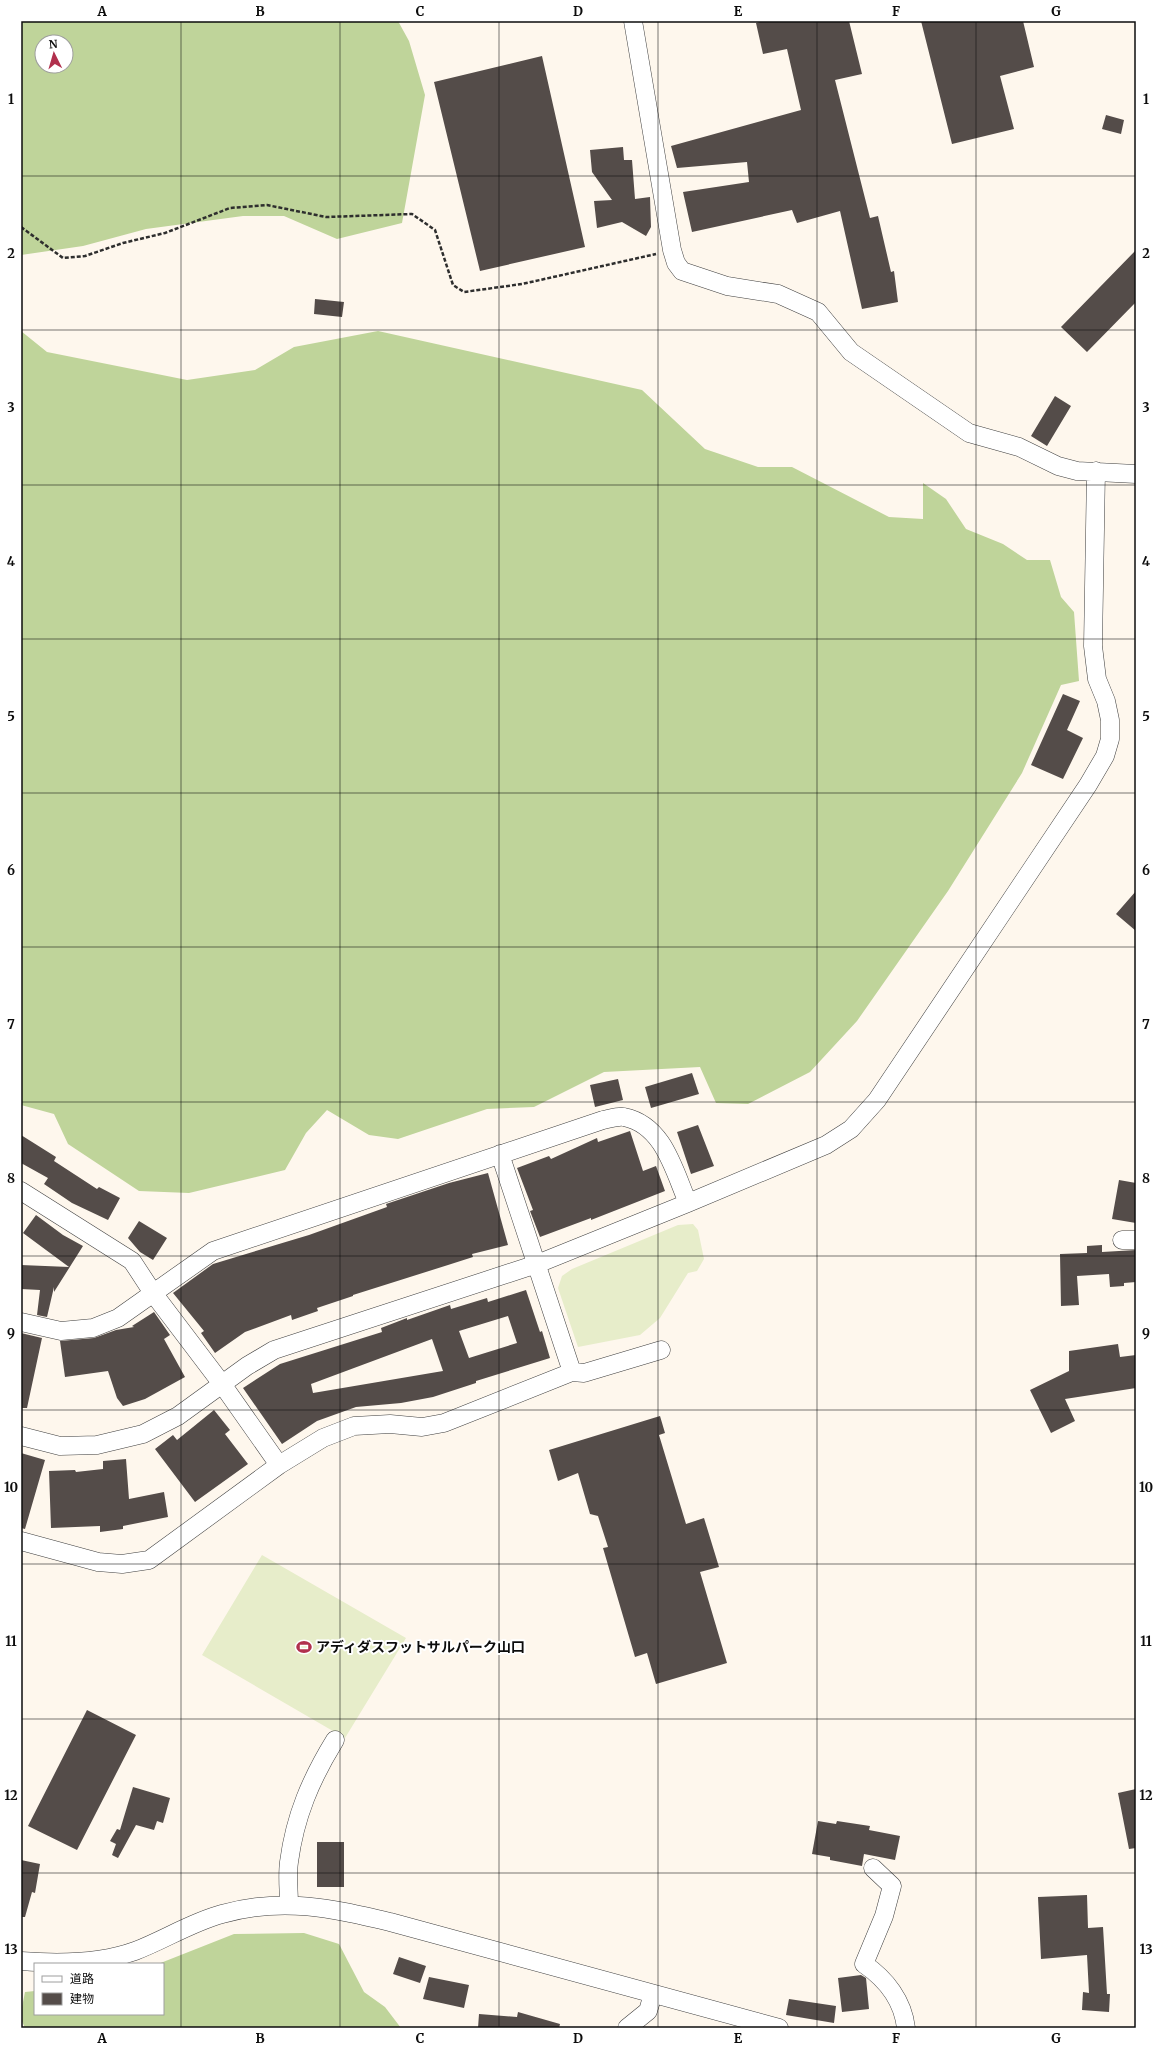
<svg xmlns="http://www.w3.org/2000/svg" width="1157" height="2049" font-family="Merriweather,'Noto Sans JP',serif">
<rect width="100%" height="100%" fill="#fef7ed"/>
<path fill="#bfd49a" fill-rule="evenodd" d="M21,21H398L409,41L425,95L402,223L337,239L284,216H243L146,229L83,246L21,255ZM42,42H66V66H42Z
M21,331L47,352L187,380L255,370L294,347L378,331L642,390L705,449L758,467H792L889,517L923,519V483L946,499L966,529L1003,544L1027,560H1050L1061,597L1074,612L1079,681L1061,685L1022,773L948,891L857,1021L810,1072L748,1104L716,1103L700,1067L604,1072L534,1107L487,1109L398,1139L369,1135L327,1110L306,1133L285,1170L189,1193L139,1191L68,1144L54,1114L21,1105Z
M304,1933L339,1944L364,1992L385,2007L401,2028H25L21,2019V2012L25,1992L35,1991V2014H163V1964H158L234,1934Z"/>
<path fill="#e7edca" d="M693,1224L698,1230L704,1259L697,1271L688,1273L660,1318L640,1335L578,1347L558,1288L562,1276L572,1269L678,1225Z
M262,1555L406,1638L345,1738L202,1655Z"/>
<path fill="#544c49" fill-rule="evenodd" d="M763,21H849L862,74L835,80L870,218L878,216L891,272L894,271L898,302L862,309L840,211L797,223L792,210L692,232L683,192L749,182L747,162L677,168L671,146L801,110L787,49L763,54L756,23Z
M921,21H1023L1034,67L1000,76L1014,129L952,144Z
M542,56L585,247L480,271L434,82Z
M1106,115L1124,120L1121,134L1102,129Z
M623,147L624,160H632L635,199L650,197L651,227L646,236L622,222L597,228L594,201L612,200L592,172L590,150Z
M1136,250V302L1087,352L1061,327Z
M315,299L344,302L342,317L314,314Z
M1055,396L1071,406L1047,446L1031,436Z
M1063,694L1080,701L1067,730L1083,738L1063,779L1031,765Z
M1136,891V931L1116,914Z
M692,1073L699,1094L651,1108L645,1087Z
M618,1079L623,1100L595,1107L590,1085Z
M698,1125L714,1166L691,1174L677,1132Z
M630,1131L643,1171L656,1166L665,1191L591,1220V1218L540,1237L530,1211L533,1210L517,1168L549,1156L551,1159L597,1138L598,1142Z
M21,1135L56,1157L54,1161L97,1189L99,1187L120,1198L108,1220L72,1203L44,1184L48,1178L21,1163Z
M488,1173L508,1245L472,1254L473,1257L448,1265L353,1295V1296L317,1308L318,1311L292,1320L291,1315L245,1332L215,1353L201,1333L204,1331L173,1293L213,1264L309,1235L387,1207L386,1204L449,1183Z
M1119,1180L1136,1183V1223L1112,1219Z
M36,1215L63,1235L83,1246L54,1292V1287L47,1317L37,1315L40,1290L21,1289V1265L69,1267L23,1233Z
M139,1221L167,1238L153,1260L140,1252L128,1238Z
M1102,1245V1252L1136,1250V1282L1124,1283V1286L1110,1287L1109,1274L1077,1276L1079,1305L1061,1306L1060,1254L1087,1253V1246Z
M526,1290L540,1332L542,1331L550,1358L476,1381V1383L433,1397L401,1403L356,1407L317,1421L282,1444L243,1388L280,1364L382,1332L381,1328L407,1318V1320L450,1305L451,1309L487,1298L488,1302ZM508,1316L517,1343L469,1358L459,1331ZM432,1339L443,1371L313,1393L311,1384Z
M154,1312L170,1335L164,1339L185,1377L145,1399L123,1406L117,1398L108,1371L65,1377L60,1341L94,1338L116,1330L134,1327L132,1326Z
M21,1333L42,1338L27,1408H21Z
M1118,1344L1120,1357L1136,1355V1388L1065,1399L1075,1421L1051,1433L1030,1390L1069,1371V1351Z
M214,1410L230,1430L225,1434L248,1464L195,1502L155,1449L173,1435L177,1440Z
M660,1416L665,1433L659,1435L686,1524L704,1518L719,1567L700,1572L727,1663L656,1684L647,1653L635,1657L603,1548L608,1547L598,1516L590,1514L578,1473L558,1481L549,1450Z
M21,1453L45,1460L25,1529L21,1528Z
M126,1459L129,1499L164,1492L168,1517L123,1526V1529L100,1532V1526L51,1528L49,1471L75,1470L76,1472L103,1469V1461Z
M87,1710L136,1735L77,1850L28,1826Z
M133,1787L170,1798L163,1823L157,1821L154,1830L136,1825L118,1858L112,1855L116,1844L110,1841L117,1829L120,1830Z
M1136,1789V1848L1129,1849L1118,1793Z
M818,1821L836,1824L837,1821L870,1826L869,1830L900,1836L895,1860L864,1854L862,1866L830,1860V1857L812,1854Z
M317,1842H344V1887H317Z
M21,1860L40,1864L35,1893L32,1892L25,1917H21Z
M1087,1895L1088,1928L1103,1927L1107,1994H1110L1109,2012L1082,2010L1083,1992L1089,1993L1087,1955L1041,1959L1038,1897Z
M399,1957L426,1966L420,1983L393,1974Z
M861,1975L866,1978L869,2009L842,2012L838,1978Z
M429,1977L469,1985L464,2008L423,1999Z
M789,1999L836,2006L834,2023L786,2015Z
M518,2012L560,2024L559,2028H478L479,2014L517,2017Z"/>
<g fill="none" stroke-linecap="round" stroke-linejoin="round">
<g stroke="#3f3f3f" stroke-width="19">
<path id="minor" d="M633,21L672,250L676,263L682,271L727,286L778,294L818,312L851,352L969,433L1019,447L1058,466L1077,471L1136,474
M21,1191L132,1261L153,1293L222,1384L279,1465
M1122,1240H1136
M21,1322L61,1331L93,1328L118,1318L213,1251L603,1120C609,1119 618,1116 624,1117C664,1125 674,1171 688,1203
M572,1372L584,1373L661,1350
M21,1436L60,1446L97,1445L143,1434L178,1416L247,1366L274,1350L537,1264L688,1203L826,1145L851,1129L877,1100L1088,785L1105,756L1110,739V720L1106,701L1097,679L1093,646L1096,471
M21,1541L98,1562L122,1564L149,1560L279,1465L323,1438L354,1426L390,1424L422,1427L444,1423L572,1372L500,1154
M873,1868L892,1886L884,1916L864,1964C886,1979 903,2001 906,2028
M289,1905C289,1891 287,1876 289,1862C295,1816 311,1779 335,1740
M21,1961C59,1964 99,1964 135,1951C164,1940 192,1922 222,1914C283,1897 330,1908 390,1922L779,2028
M627,2028L648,2011L653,1994"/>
</g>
<path stroke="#2e2e2e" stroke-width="2.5" stroke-dasharray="4 2" stroke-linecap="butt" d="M21,227L63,258L85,256L123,243L165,233L230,208L267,205L326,217L412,214L435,230L453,285L464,292L522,284L656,254"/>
<use href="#minor" stroke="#fff" stroke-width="18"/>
</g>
<path fill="none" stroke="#0c0c0c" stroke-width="1" stroke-opacity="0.55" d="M181,21V2028M340,21V2028M499,21V2028M658,21V2028M817,21V2028M976,21V2028M21,176H1136M21,330H1136M21,485H1136M21,639H1136M21,793H1136M21,947H1136M21,1102H1136M21,1256H1136M21,1410H1136M21,1564H1136M21,1719H1136M21,1873H1136"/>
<defs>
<g id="stadium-bare" transform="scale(1.2)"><path d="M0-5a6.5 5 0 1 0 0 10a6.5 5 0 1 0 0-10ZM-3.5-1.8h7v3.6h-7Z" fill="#b1304d" stroke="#fff" stroke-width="2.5" paint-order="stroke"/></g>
</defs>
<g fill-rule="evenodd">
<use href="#stadium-bare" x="304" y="1647"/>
</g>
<g text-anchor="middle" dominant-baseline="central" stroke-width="4" stroke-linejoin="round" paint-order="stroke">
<g font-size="14" font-weight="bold" fill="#0c0c0c" stroke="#fff" text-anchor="start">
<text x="316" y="1647">アディダスフットサルパーク山口</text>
</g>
</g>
<rect width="1157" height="2049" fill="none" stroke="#ffffff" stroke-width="44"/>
<rect x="34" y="1963" width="130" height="52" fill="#ffffff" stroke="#9e9e9e"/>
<rect x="42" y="1976" width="20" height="6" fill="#ffffff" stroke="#9e9e9e"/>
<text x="70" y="1983" font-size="12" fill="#0c0c0c">道路</text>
<rect x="42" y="1993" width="20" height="12" fill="#544c49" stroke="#9e9e9e"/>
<text x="70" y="2003" font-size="12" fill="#0c0c0c">建物</text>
<g transform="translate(54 54) rotate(355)"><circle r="19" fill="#ffffff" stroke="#9e9e9e"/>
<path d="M0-3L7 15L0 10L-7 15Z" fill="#b1304d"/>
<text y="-6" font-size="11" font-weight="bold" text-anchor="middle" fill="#0c0c0c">N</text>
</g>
<rect x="22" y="22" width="1113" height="2005" fill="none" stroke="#0c0c0c" stroke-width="1.5"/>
<g font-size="13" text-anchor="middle" font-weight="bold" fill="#0c0c0c">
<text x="102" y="16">A</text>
<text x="260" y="16">B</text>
<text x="420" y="16">C</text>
<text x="578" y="16">D</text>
<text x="738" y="16">E</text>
<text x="896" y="16">F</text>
<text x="1056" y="16">G</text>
<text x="11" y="104">1</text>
<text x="1146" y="104">1</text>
<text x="11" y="258">2</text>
<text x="1146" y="258">2</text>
<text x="11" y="412">3</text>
<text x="1146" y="412">3</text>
<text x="11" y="566">4</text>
<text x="1146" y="566">4</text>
<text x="11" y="721">5</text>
<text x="1146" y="721">5</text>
<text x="11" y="875">6</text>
<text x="1146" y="875">6</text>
<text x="11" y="1029">7</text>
<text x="1146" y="1029">7</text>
<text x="11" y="1183">8</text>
<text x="1146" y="1183">8</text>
<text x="11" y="1338">9</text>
<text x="1146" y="1338">9</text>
<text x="11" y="1492">10</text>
<text x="1146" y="1492">10</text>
<text x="11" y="1646">11</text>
<text x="1146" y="1646">11</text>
<text x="11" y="1800">12</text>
<text x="1146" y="1800">12</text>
<text x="11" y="1954">13</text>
<text x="1146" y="1954">13</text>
<text x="102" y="2043">A</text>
<text x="260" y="2043">B</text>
<text x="420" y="2043">C</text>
<text x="578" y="2043">D</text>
<text x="738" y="2043">E</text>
<text x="896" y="2043">F</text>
<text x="1056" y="2043">G</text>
</g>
</svg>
